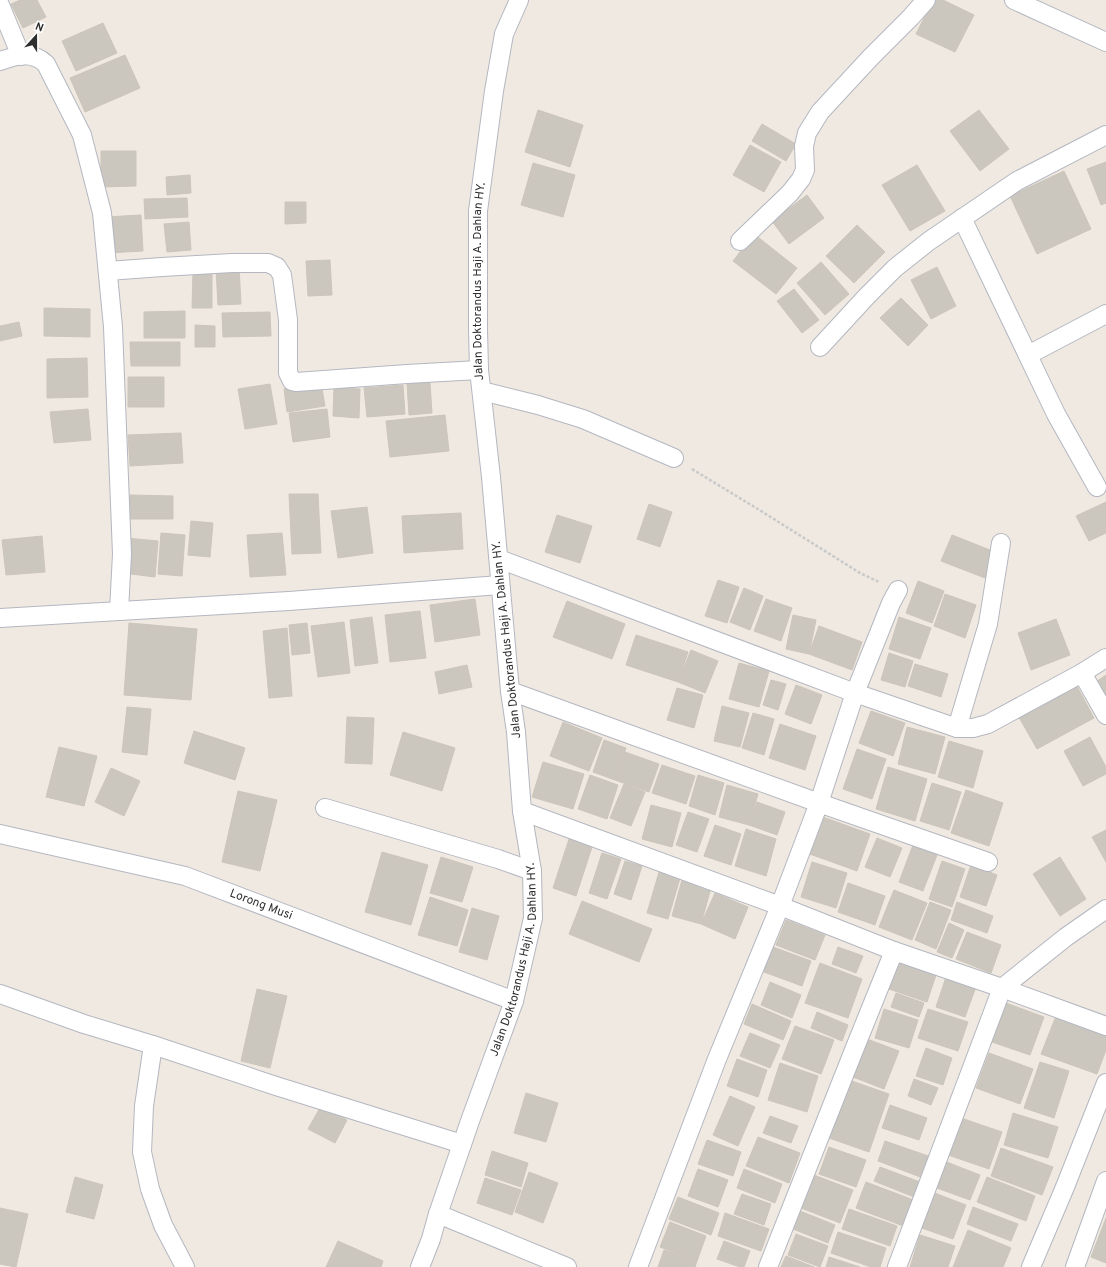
<svg xmlns="http://www.w3.org/2000/svg" width="1106" height="1267" font-family="Overpass,sans-serif">
<rect width="100%" height="100%" fill="#efe9e1"/>
<path fill="#cbc7bf" stroke="#cbc5ba" d="M20,0H37L46,17L23,28L11,4Z
M933,0H943L974,15L955,52L916,34Z
M103,23L117,53L76,71L62,41Z
M125,55L140,88L85,112L70,78Z
M538,110L583,125L570,167L525,152Z
M979,110L1009,149L980,171L950,131Z
M762,124L796,144L786,161L752,141Z
M750,145L781,162L764,192L733,175Z
M101,151H136V186L101,187Z
M1106,162V203L1101,205L1087,169Z
M533,163L575,175L563,217L521,205Z
M917,165L945,211L910,231L882,185Z
M1064,171L1091,229L1037,254L1010,196Z
M190,175L191,193L167,195L166,177Z
M807,195L824,218L789,244L772,221Z
M187,198L188,217L145,219L144,199Z
M285,202H306V223L285,224Z
M141,215L143,251L107,253L105,217Z
M189,222L191,250L167,252L164,224Z
M857,225L885,252L854,283L826,256Z
M754,234L797,268L776,294L733,261Z
M330,260L332,295L308,296L306,261Z
M821,262L849,294L825,315L797,283Z
M239,267L241,304L218,305L216,268Z
M937,267L956,306L931,319L911,280Z
M193,271H212V308H192Z
M794,289L819,320L802,333L777,301Z
M901,298L928,325L908,346L880,318Z
M44,308L90,309V337L44,336Z
M185,311V338H144V312Z
M270,312L271,336L223,337L222,313Z
M19,322L22,336L0,341V326Z
M195,325L215,326V347H195Z
M130,342H180V366H131Z
M87,358L88,397L47,398V359Z
M128,377H164V407H128Z
M321,383L325,406L287,412L284,389Z
M430,383L432,413L409,415L407,384Z
M270,384L277,424L245,429L238,389Z
M403,385L405,414L367,417L364,388Z
M334,388L360,389L359,418L333,416Z
M88,409L91,440L54,443L50,412Z
M327,409L330,437L293,442L289,413Z
M445,415L449,451L390,457L386,421Z
M181,433L183,463L130,466L128,435Z
M289,494H318L321,553L292,554Z
M130,495L173,496V519H130Z
M1106,502V533L1089,541L1076,516Z
M649,504L672,512L660,547L637,539Z
M367,507L373,553L338,558L331,511Z
M461,513L463,549L404,553L402,516Z
M557,515L592,526L580,563L545,552Z
M191,521L213,523L210,557L188,555Z
M161,533L185,535L182,576L158,574Z
M282,533L286,575L250,577L247,535Z
M952,535L995,552L985,578L941,561Z
M42,536L45,572L6,575L2,540Z
M126,538L158,541L155,577L123,573Z
M718,580L739,587L727,623L705,616Z
M918,581L944,591L932,623L906,613Z
M744,588L763,596L750,630L730,622Z
M945,594L976,605L965,638L934,626Z
M475,599L480,635L435,642L430,605Z
M766,599L792,608L781,641L754,631Z
M567,601L625,624L612,659L553,637Z
M420,611L426,658L390,662L385,615Z
M793,615L816,620L809,654L786,649Z
M372,617L378,663L355,666L350,620Z
M899,617L931,628L920,659L889,649Z
M1056,619L1070,655L1031,670L1018,633Z
M344,622L350,673L318,677L311,626Z
M129,623L197,629L191,700L124,695Z
M307,623L310,653L292,655L289,625Z
M819,626L862,642L852,670L809,654Z
M287,628L292,696L269,698L263,631Z
M636,635L688,652L678,682L626,665Z
M691,650L718,661L705,693L678,682Z
M889,653L913,661L905,687L881,680Z
M739,663L769,671L759,707L729,699Z
M915,664L948,674L941,697L908,686Z
M467,665L472,687L439,694L435,672Z
M1106,675V703L1093,684Z
M771,680L786,684L778,710L763,705Z
M1074,681L1094,718L1037,749L1016,712Z
M796,685L822,695L811,724L785,714Z
M677,688L703,695L694,728L667,720Z
M722,706L749,713L740,747L714,741Z
M127,707L151,709L147,755L122,752Z
M871,711L905,723L893,756L859,743Z
M753,713L774,719L764,755L742,748Z
M347,717L374,718L372,764L345,763Z
M563,722L602,738L589,771L550,756Z
M780,724L816,736L805,770L769,758Z
M907,727L945,737L935,774L898,764Z
M194,731L245,748L235,780L184,763Z
M403,732L455,748L442,791L390,775Z
M1090,737L1106,767V774L1083,786L1064,751Z
M604,740L626,748L615,780L593,772Z
M949,741L983,751L973,788L938,777Z
M59,747L97,756L84,806L46,797Z
M857,749L886,759L872,799L843,789Z
M625,752L659,764L649,792L615,780Z
M543,762L584,774L573,809L532,797Z
M662,765L695,776L686,804L652,793Z
M888,767L927,779L915,821L876,809Z
M111,768L140,781L124,816L95,802Z
M590,775L618,785L607,819L578,809Z
M698,775L724,783L715,815L689,806Z
M932,783L961,792L949,830L920,821Z
M624,784L645,792L631,826L610,818Z
M727,785L758,794L749,825L719,817Z
M966,790L1003,803L989,846L951,833Z
M238,791L277,800L260,871L222,862Z
M757,802L785,812L777,835L749,825Z
M651,805L681,813L672,847L642,839Z
M688,812L709,819L697,852L676,845Z
M820,816L870,834L857,871L807,853Z
M715,825L741,834L731,865L704,856Z
M746,829L776,839L766,876L735,866Z
M1106,830V862L1092,837Z
M570,836L593,844L576,896L553,888Z
M877,838L902,848L890,877L865,867Z
M913,845L937,855L923,891L899,882Z
M382,852L428,865L411,925L365,912Z
M602,853L621,859L607,899L589,893Z
M441,857L473,867L462,902L430,893Z
M1060,857L1086,899L1060,916L1033,874Z
M625,861L642,866L631,900L614,894Z
M942,861L965,869L952,907L929,899Z
M812,862L847,873L836,908L801,897Z
M971,865L997,875L986,906L960,897Z
M659,872L680,878L668,919L647,913Z
M682,880L711,888L701,924L672,916Z
M848,883L885,896L875,925L838,912Z
M894,890L927,903L912,940L879,927Z
M715,893L748,907L735,939L701,924Z
M430,897L468,910L457,946L418,935Z
M582,901L652,929L639,962L569,934Z
M930,902L951,910L936,949L915,940Z
M957,902L993,916L987,933L951,920Z
M472,908L499,916L487,960L459,952Z
M786,920L825,935L815,960L776,945Z
M949,923L964,930L952,958L937,952Z
M967,932L1001,945L991,973L956,959Z
M773,947L811,961L802,986L764,972Z
M838,947L863,956L856,973L832,964Z
M896,957L937,972L927,1002L886,988Z
M820,963L862,979L848,1018L805,1003Z
M947,974L977,984L965,1017L936,1007Z
M770,982L801,995L792,1018L761,1005Z
M257,989L287,996L270,1068L241,1061Z
M896,993L924,1003L919,1017L891,1007Z
M1006,1003L1044,1017L1030,1055L992,1042Z
M752,1004L791,1021L783,1040L744,1024Z
M884,1009L918,1020L909,1048L875,1038Z
M928,1009L968,1022L958,1051L918,1038Z
M817,1012L848,1025L842,1041L811,1028Z
M1056,1016L1106,1035V1050L1097,1074L1041,1054Z
M795,1026L834,1040L821,1074L782,1059Z
M750,1033L780,1045L770,1068L740,1056Z
M867,1039L899,1051L884,1089L853,1077Z
M926,1048L952,1058L943,1085L916,1076Z
M989,1053L1033,1069L1020,1104L976,1088Z
M737,1059L767,1070L758,1097L727,1086Z
M1040,1062L1069,1071L1054,1118L1024,1108Z
M780,1063L818,1076L807,1112L768,1100Z
M914,1079L938,1088L931,1105L908,1096Z
M849,1080L889,1094L869,1152L829,1138Z
M526,1093L558,1103L546,1142L514,1133Z
M730,1096L755,1107L738,1146L713,1135Z
M890,1105L927,1118L919,1140L882,1128Z
M321,1106L347,1120L335,1143L308,1129Z
M1013,1113L1058,1127L1048,1158L1004,1145Z
M770,1116L798,1126L791,1143L763,1133Z
M961,1118L1002,1132L989,1169L948,1155Z
M758,1137L800,1153L789,1183L746,1166Z
M707,1140L741,1152L733,1176L698,1164Z
M885,1141L931,1157L923,1178L878,1161Z
M829,1147L866,1160L856,1187L819,1174Z
M1001,1148L1053,1167L1042,1195L991,1176Z
M492,1151L528,1163L521,1187L485,1175Z
M944,1161L980,1175L970,1200L934,1187Z
M880,1167L920,1182L914,1197L874,1181Z
M698,1169L728,1180L718,1207L688,1196Z
M744,1169L782,1184L775,1203L737,1188Z
M529,1172L558,1183L543,1223L515,1212Z
M814,1175L853,1190L840,1223L801,1208Z
M75,1177L103,1185L94,1219L66,1212Z
M987,1177L1035,1196L1026,1221L977,1202Z
M485,1178L521,1190L512,1215L477,1203Z
M866,1182L916,1201L906,1227L856,1208Z
M932,1192L966,1205L953,1239L919,1227Z
M742,1194L771,1204L764,1225L734,1214Z
M678,1197L719,1213L711,1235L669,1219Z
M973,1207L1018,1224L1011,1241L967,1224Z
M0,1208L28,1214L16,1267L0,1264Z
M849,1209L897,1226L890,1246L842,1229Z
M800,1211L835,1225L828,1243L793,1229Z
M725,1213L769,1229L761,1251L718,1236Z
M1106,1218V1263L1091,1257Z
M670,1222L706,1236L697,1261L660,1247Z
M968,1230L1011,1248L1003,1267H953Z
M838,1232L886,1248L880,1267H871L831,1253Z
M796,1234L828,1246L820,1267L788,1255Z
M920,1235L955,1246L948,1267H910Z
M338,1241L383,1261L381,1267H326Z
M724,1241L750,1251L744,1267H740L717,1259Z
M664,1250L697,1261L695,1267H658Z
M786,1256L814,1267H781Z
M829,1257L860,1267H826Z"/>
<g fill="none" stroke-linecap="round" stroke-linejoin="round">
<g stroke="#b4b7c1" stroke-width="20">
<g id="street">
<path d="M1014,0L1106,42"/>
<path d="M0,5L21,56"/>
<path d="M0,61C17,55 32,51 46,64L82,135L102,213L113,327L122,554L119,611"/>
<path d="M962,218L1056,414L1097,487"/>
<path d="M740,241L790,193L801,179L805,170L804,146L807,133L820,112L871,57L911,17L926,0"/>
<path d="M108,271L162,267L232,263H268L277,267L282,275L288,320V373L292,381L296,382L407,374L479,370"/>
<path d="M820,347L867,296L895,268L929,241L1017,181L1106,135"/>
<path d="M1028,355L1106,314"/>
<path d="M482,391L538,405L583,419L674,458"/>
<path d="M499,559L855,693L957,728H973L988,724L1082,673L1106,658"/>
<path d="M0,618L289,601L500,585"/>
<path d="M1082,673L1106,715"/>
<path d="M510,691L819,803L988,862"/>
<path d="M957,728L988,624L1001,543"/>
<path d="M325,808L498,859L532,871"/>
<path d="M522,811L780,906L894,951L1002,988L1106,1026"/>
<path id="s1" d="M0,834L185,876L514,1001"/>
<path d="M0,994L84,1024L153,1045L276,1086L462,1144"/>
<path d="M153,1045L144,1106L142,1152L150,1189L163,1225L185,1267"/>
<path d="M438,1214L567,1267"/>
<path id="s2" d="M420,1267L431,1239L438,1214L470,1121L514,1001L533,918L532,871L522,811L516,732L510,691L491,477L479,370L478,329V211L494,91L504,34L519,0"/>
<path d="M638,1267L717,1059L780,906L819,803L855,693L891,603L898,590"/>
<path d="M768,1267L854,1050L894,951"/>
<path d="M897,1267L1002,988L1066,937L1106,909"/>
<path d="M1031,1267L1065,1187L1106,1083"/>
<path d="M1075,1267L1106,1181"/>
</g>
</g>
<path stroke="#c9c9c9" stroke-width="2.5" stroke-dasharray="3 2" stroke-linecap="butt" d="M692,469L761,511L860,573L879,582"/>
<use href="#street" stroke="#fff" stroke-width="18"/>
</g>
<g text-anchor="middle" dominant-baseline="central" stroke-width="3" stroke-linejoin="round" paint-order="stroke">
<g font-size="12" fill="#2e2e2e" stroke="#fff">
<text stroke="none"><textPath href="#s2" startOffset="1007">Jalan Doktorandus Haji A. Dahlan HY.</textPath></text>
<text transform="translate(507 640) rotate(-96)">Jalan Doktorandus Haji A. Dahlan HY.</text>
<text stroke="none"><textPath href="#s1" startOffset="271">Lorong Musi</textPath></text>
<text stroke="none"><textPath href="#s2" startOffset="323">Jalan Doktorandus Haji A. Dahlan HY.</textPath></text>
</g>
</g>
<g transform="translate(36 36) rotate(21)" stroke="#ffffff" stroke-width="3" paint-order="stroke">
<path d="M0-3L7 15L0 10L-7 15Z" fill="#2e2e2e"/>
<text y="-6" font-size="11" font-weight="bold" text-anchor="middle" fill="#2e2e2e">N</text>
</g>
</svg>
